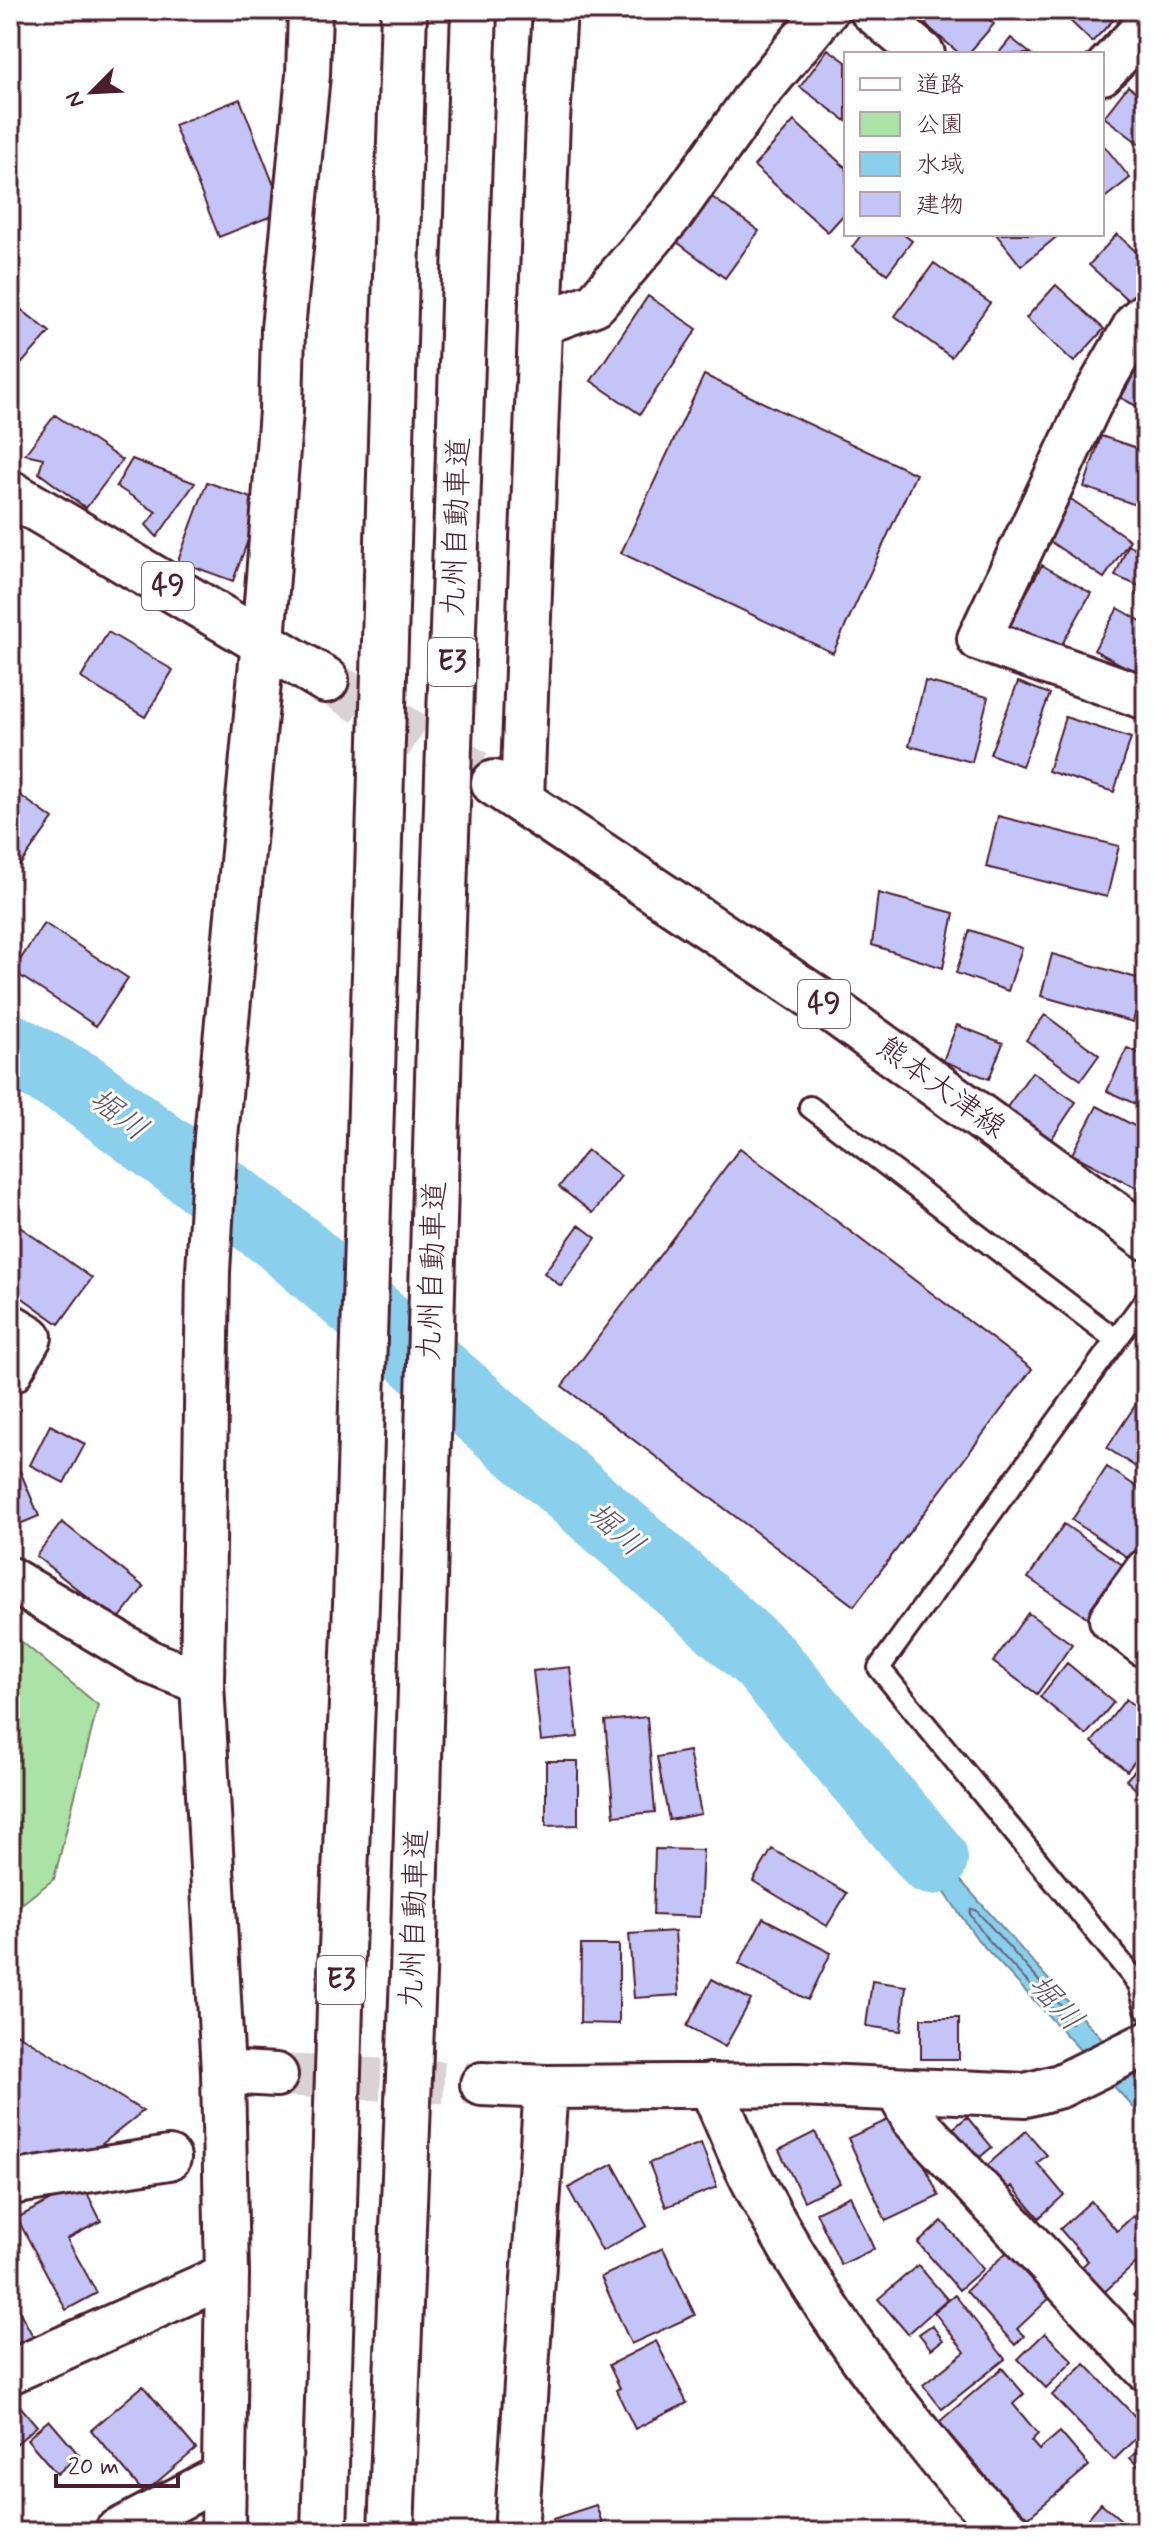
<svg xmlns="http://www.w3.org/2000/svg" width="1156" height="2542" font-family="Mynerve,'Klee One',sans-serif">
<rect width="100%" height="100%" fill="#fff"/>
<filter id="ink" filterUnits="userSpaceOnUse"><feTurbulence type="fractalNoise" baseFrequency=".0125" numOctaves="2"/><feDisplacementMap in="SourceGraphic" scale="16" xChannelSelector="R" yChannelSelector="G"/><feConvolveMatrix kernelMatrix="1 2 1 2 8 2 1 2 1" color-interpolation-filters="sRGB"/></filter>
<g filter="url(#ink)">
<path fill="#abe3a6" stroke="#7a8168" stroke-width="2" d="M10,1632L98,1705L54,1879L10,1913Z"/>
<path fill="#8acfec" stroke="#70899f" stroke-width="2" d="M846,1751L1086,2022L1146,2083V2121L978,1940Z"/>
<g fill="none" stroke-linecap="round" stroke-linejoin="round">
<path stroke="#646578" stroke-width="2" d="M971,1909L976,1910L1071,2017V2023H1065L984,1935L970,1914Z"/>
<path stroke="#8acfec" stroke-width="72" d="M10,1049L78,1086L281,1237L647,1555L764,1660L932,1859"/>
</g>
<path fill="#c4c4f6" stroke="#4a1f2b" stroke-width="2" d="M936,10H978L994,24L968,54H960L925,24Z
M1059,10H1123L1092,42Z
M1011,38L1031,54H998Z
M828,49L846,62V121L800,87Z
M1128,86L1146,100V149L1104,117Z
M240,99L284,211L219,237L174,125Z
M794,121L846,168V212L828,232L754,166Z
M1102,143L1130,178L1102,200Z
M694,184L759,231L725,278L661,230Z
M862,234H903L912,241L887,274L852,247Z
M996,234H1060L1021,266Z
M1117,234L1146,261V287L1131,303L1089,265Z
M934,263L990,303L951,357L895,316Z
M1056,285L1104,329L1074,362L1026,318Z
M648,296L697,329L640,414L591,381Z
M10,301L50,332L14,372L10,370Z
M1142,359L1146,361V411L1121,398Z
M704,375L916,474L833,653L621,553Z
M55,415L122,460L86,508L39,473L43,458L25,454Z
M1101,436L1146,451V475L1136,505L1084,487Z
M132,459L195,483L157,537L146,525L156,512L116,486Z
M207,482L262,502L233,581L178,561Z
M1068,497L1130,540L1104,578L1042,536Z
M1128,545L1146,553V589L1115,576Z
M1042,565L1091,593L1056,655L1007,628Z
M1118,608L1146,624V678L1094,650Z
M108,632L173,670L145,717L81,678Z
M925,681L988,697L972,762L909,746Z
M1018,682L1050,694L1022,766L990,754Z
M1065,717L1131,738L1114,792L1048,771Z
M10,788L53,819L20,865L10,858Z
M998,816L1119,846L1107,897L986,867Z
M878,893L954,913L943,968L872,945Z
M44,923L128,978L96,1026L13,971Z
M970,930L1022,948L1008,991L956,973Z
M1052,954L1144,980L1133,1022L1041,996Z
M1045,1015L1099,1055L1081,1080L1026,1040Z
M957,1025L1003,1043L989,1079L943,1061Z
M1127,1048L1146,1056V1109L1107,1091Z
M1032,1072L1076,1102L1050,1141L1005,1110Z
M1097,1106L1146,1132V1193L1072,1154Z
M740,1148L1032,1369L854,1606L562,1386Z
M587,1150L621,1176L593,1213L559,1187Z
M10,1220L92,1278L59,1324L10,1289Z
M579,1225L596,1238L561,1286L544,1273Z
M1142,1395L1146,1397V1474L1107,1448Z
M50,1425L85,1444L64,1483L30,1465Z
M1107,1467L1146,1493V1561L1142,1567L1072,1520Z
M20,1471L39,1516L10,1528V1475Z
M62,1522L144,1587L117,1621L36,1556Z
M1064,1524L1134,1573L1099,1625L1028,1578Z
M1028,1613L1072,1644L1037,1694L993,1662Z
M1067,1663L1114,1702L1086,1735L1040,1697Z
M570,1667L578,1737L541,1741L533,1671Z
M1126,1699L1146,1716V1747L1127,1771L1092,1742Z
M647,1717L655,1812L614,1816L605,1721Z
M689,1751L701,1814L669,1820L657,1757Z
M1146,1758V1799L1126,1780Z
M546,1761H578V1825L546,1826Z
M655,1849L703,1850L700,1917L653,1915Z
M772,1849L847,1893L827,1926L753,1881Z
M763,1918L831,1953L808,2000L739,1964Z
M675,1931L679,1995L634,1998L629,1934Z
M581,1945H619V2024L580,2023Z
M712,1979L751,2000L725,2047L687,2026Z
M872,1981L906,1986L901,2031L866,2026Z
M921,2018H959V2059H921Z
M10,2029L143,2111L101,2145L20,2181L10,2180Z
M901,2114L939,2196L886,2221L848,2138Z
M967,2117L992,2147L974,2162L949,2132Z
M1026,2131L1047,2155L1037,2163L1064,2195L1039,2218L1012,2186L1005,2192L984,2168Z
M815,2132L840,2183L804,2201L779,2150Z
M701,2143L717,2187L666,2207L649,2163Z
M613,2164L647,2226L602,2251L568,2188Z
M82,2183L101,2221L67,2239L97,2293L66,2310L17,2218Z
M850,2196L874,2249L841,2265L816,2212Z
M1091,2201L1117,2231L1133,2216L1146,2230V2254L1099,2297L1076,2272L1088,2261L1060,2229Z
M942,2221L983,2269L959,2290L918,2243Z
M1012,2247L1055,2293L1017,2329L1024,2336L1015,2345L966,2291Z
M663,2248L695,2315L631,2344L601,2277Z
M918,2265L947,2299L908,2334L878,2299Z
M1146,2282V2309L1133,2295Z
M10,2294L34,2338L10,2351Z
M955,2295L1005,2359L942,2409L923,2385L965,2352L934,2312Z
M932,2325L943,2340L931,2349L919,2334Z
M1045,2333L1073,2361L1046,2388L1018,2359Z
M656,2341L687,2403L635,2429L616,2390L620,2388L609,2365Z
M1085,2364L1146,2428L1114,2460L1052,2395Z
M1002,2368L1024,2394L1013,2404L1038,2434L1031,2441L1039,2450L1060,2432L1089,2466L1024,2521L939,2422Z
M143,2386L196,2449L144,2493L91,2430Z
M13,2398L37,2426L15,2445L10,2439V2401Z
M49,2420L79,2455L57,2474L27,2439Z
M1146,2442V2474L1130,2458Z
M1101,2503L1135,2532H1076Z
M596,2505L605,2532H557L553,2519Z"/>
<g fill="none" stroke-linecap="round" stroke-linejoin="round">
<path stroke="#dbd2d5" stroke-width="42" stroke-dasharray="42 21" stroke-linecap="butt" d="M276,2075L482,2084"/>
<path stroke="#dbd2d5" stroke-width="44" stroke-dasharray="44 22" stroke-linecap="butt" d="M326,680L494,783"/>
<g stroke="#4a1f2b" stroke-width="26">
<path id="service" d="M810,1107L1116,1340L1146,1299
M1116,1340L879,1668L1139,1984L1146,2009"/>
</g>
<g stroke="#4a1f2b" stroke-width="48">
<path id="minor" d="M871,10L923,54
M1102,73L1146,26
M1146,314L1137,322L1090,404L979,639L1146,698
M540,324L595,304L672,214L756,96L827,10
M522,800L548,120L555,10
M10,1325L30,1337L10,1372
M1146,1571L1111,1619L1146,1646
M10,1579L152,1663L202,1683
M223,2072L276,2075
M482,2084L546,2087L799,2085L1026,2095L1060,2086L1146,2044
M710,2085C725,2118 738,2153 755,2185C800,2272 855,2353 916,2429C945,2466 974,2502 1011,2532
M897,2090L913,2119L1146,2369
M10,2183L169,2158
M10,2372L227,2275
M116,2532L224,2475
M223,2532L227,2275L223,2072L202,1683L208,1271L216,1137L263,641L281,411L283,329L308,75L310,10
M516,2532L546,2087"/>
</g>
<g stroke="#4a1f2b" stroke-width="50">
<path id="primary" d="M10,493L326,680
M494,783L820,1001L1146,1237"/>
</g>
<g stroke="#4a1f2b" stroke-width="50">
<path id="motorway" d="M324,2532L341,1974L356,1604L404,10
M391,2532L413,1975L439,1041L474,10"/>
</g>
<use href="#service" stroke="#fff" stroke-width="20"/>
<use href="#minor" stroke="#fff" stroke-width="42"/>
<use href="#primary" stroke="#fff" stroke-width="44"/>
<use href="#motorway" stroke="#fff" stroke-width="44"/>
</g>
</g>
<g text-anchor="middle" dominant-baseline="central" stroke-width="6" stroke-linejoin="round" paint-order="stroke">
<g fill="#fff" stroke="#80626b" stroke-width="2">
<rect x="142" y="562" width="52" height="48" rx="6"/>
<rect x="428" y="638" width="48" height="48" rx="6"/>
<rect x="798" y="980" width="52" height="48" rx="6"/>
<rect x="317" y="1956" width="48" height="48" rx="6"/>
</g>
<g font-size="28" font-weight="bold" fill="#4a1f2b">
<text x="168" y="586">49</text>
<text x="452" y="662">E3</text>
<text x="824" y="1004">49</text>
<text x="341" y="1980">E3</text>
</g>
<g font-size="30" fill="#4a1f2b" stroke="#fff">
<text transform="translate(457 527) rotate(-88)">九州自動車道</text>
<text transform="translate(941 1088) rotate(36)">熊本大津線</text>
<text transform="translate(433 1271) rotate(-88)">九州自動車道</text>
<text transform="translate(415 1919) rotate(-88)">九州自動車道</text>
</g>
<g font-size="32" font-style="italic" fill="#5d5465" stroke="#fff">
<text transform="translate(118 1115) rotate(37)">堀川</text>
<text transform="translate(615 1530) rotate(41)">堀川</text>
<text transform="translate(1055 2003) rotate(47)">堀川</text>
</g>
</g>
<rect width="1156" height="2542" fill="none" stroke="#fff" stroke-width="40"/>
<rect x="20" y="20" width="1116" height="2502" fill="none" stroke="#4a1f2b" stroke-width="3" filter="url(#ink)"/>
<rect x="844" y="52" width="260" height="184" fill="#ffffff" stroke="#b7a5aa" stroke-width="2"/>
<rect x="860" y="78" width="40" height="12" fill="#ffffff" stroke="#b7a5aa" stroke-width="2"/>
<text x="916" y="92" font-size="24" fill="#4a1f2b">道路</text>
<rect x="860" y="112" width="40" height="24" fill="#abe3a6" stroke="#b7a5aa" stroke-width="2"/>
<text x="916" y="132" font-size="24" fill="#4a1f2b">公園</text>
<rect x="860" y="152" width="40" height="24" fill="#8acfec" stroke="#b7a5aa" stroke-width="2"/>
<text x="916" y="172" font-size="24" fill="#4a1f2b">水域</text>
<rect x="860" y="192" width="40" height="24" fill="#c4c4f6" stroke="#b7a5aa" stroke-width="2"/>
<text x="916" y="212" font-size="24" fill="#4a1f2b">建物</text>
<g transform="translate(92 92) rotate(246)" stroke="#ffffff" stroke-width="6" paint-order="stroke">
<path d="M0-6L14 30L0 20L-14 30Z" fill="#4a1f2b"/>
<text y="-12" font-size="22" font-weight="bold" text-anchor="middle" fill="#4a1f2b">N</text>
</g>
<path d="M56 2474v12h122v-12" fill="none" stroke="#4a1f2b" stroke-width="4"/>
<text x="68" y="2474" font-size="24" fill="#4a1f2b" stroke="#ffffff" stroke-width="6" paint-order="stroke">20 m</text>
</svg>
